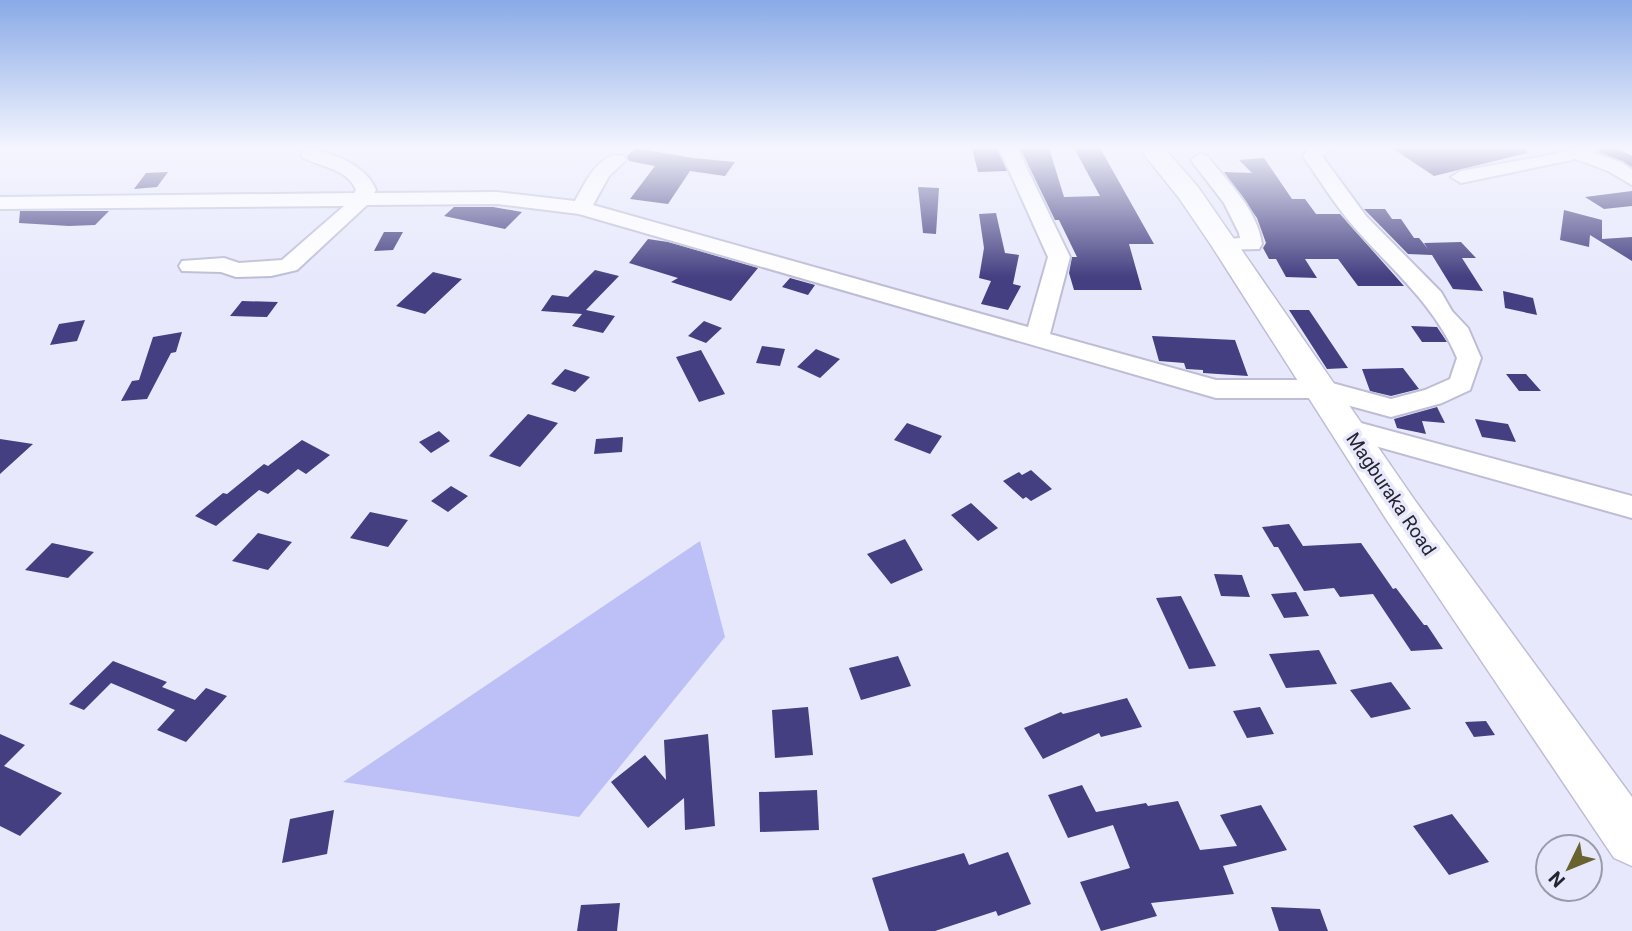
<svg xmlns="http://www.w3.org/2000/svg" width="1632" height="931" font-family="Roboto,sans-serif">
<rect width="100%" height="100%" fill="#e7e8fc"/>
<path fill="#bdbff7" d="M700,541L725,637L579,817L343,782Z"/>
<path fill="#433f81" d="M636,148L693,158L735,162L725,176L690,171L668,204L630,199L655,166L629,161L627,156Z
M972,148H997L1007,171L978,172Z
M1020,148H1049L1064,197L1100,196L1074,148H1100L1154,244H1129L1142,290H1074L1069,273L1072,257H1077L1059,220H1055Z
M1392,148H1526L1527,153L1434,176Z
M1602,148H1617L1632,156V167L1599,152Z
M1264,158L1292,199H1305L1316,214H1340L1404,286H1358L1338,259H1305L1317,278L1286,277L1276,259H1269L1263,248L1266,243L1257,218L1224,172L1252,173L1239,160Z
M168,172L157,187L134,189L146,173Z
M918,187L939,188L936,234L923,233Z
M1632,191V206L1604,209L1585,197Z
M454,207H493L522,212L505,229L444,216Z
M1364,209H1385L1392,219H1401L1414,238H1419L1428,249L1424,243L1461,242L1476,258H1462L1483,291L1453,289L1432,255L1408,254Z
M1564,210L1602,220V239L1632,237V261L1590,235L1589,247L1560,240Z
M20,211H109L95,225L69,226L19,223Z
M996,213L1005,253L1019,255L1013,284L1021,286L1008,310L981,304L991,281L979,278L984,248L979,214Z
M384,232H403L393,250L374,251Z
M648,239L668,242L758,268L731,301L671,282L678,278L629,263Z
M595,270L619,276L586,310L615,316L603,333L572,326L582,314L541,311L552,295L568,297Z
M433,272L462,279L425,314L396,306Z
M790,278L815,285L808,295L782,287Z
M1503,291L1533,298L1537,315L1505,308Z
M242,301L278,302L267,317L230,316Z
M1289,310H1309L1348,368L1327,369Z
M85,320L77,341L50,345L59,324Z
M704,321L722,328L706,343L688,336Z
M1411,326L1437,327L1447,342H1422Z
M182,332L176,352L171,353L147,399L121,401L132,381L139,380L153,337Z
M1152,336L1235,340L1248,376L1203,373V370L1186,369L1184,363L1159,361Z
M762,346L785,349L780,366L756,363Z
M816,349L840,359L820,378L797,367Z
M701,350L725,394L699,402L676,357Z
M1403,368L1419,389L1391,396L1370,391L1362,369Z
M565,369L590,377L575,392L551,384Z
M1506,374H1526L1541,391H1519Z
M1437,407L1445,423L1422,421L1426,434L1397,428L1394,419Z
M528,414L558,423L520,467L489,456Z
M1475,419L1508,424L1516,442L1482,437Z
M907,423L942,436L930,454L894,440Z
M439,431L450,441L431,453L419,442Z
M623,437L622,452L594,454L596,439Z
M0,439L33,444L0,474Z
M302,440L330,455L306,474L298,469L268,494L259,490L216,526L195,516L223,493L227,494L264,464L268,466Z
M1031,470L1052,489L1031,501L1026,497L1023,499L1003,481L1019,472L1022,475Z
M451,486L468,496L448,512L431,501Z
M971,503L998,528L978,541L951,515Z
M370,512L408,520L388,547L350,538Z
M1289,524L1303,546L1361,543L1393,589L1396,588L1424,625H1427L1443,649L1411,651L1373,594L1340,597L1334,588L1304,591L1278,547H1274L1262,527Z
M258,533L292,542L268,570L232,561Z
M905,539L923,570L891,584L867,554Z
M52,543L94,552L68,578L25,570Z
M1214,574L1242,575L1250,597L1221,596Z
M1296,592L1309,616L1284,618L1271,594Z
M1181,596L1216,666L1189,669L1156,598Z
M1319,650L1337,684L1286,688L1269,654Z
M898,656L911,686L861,700L849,668Z
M113,661L167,682L162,687L195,700L206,688L227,696L186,742L157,730L175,710L111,683L84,710L69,704Z
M1391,682L1411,709L1371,718L1350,690Z
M1127,698L1142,727L1101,737L1099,733L1043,759L1024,728L1061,712L1063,714Z
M808,707L813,755L775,758L772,710Z
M1260,707L1274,734L1247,738L1233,711Z
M1486,721L1495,735L1474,737L1465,722Z
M0,734L25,745L4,766L62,793L20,836L0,826Z
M708,734L715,826L685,830L684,798L648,828L611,782L645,755L666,780L664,740Z
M1082,785L1096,812L1146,803L1148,806L1178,801L1200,850L1237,846L1220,815L1261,805L1287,850L1223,866L1234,894L1151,903L1157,916L1101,931L1080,882L1130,868L1113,825L1068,838L1048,795Z
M817,790L819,830L760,832L759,792Z
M334,810L327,854L282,863L290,819Z
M1452,814L1489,862L1449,875L1413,826Z
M1008,852L1031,904L998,916L996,911L935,931H889L872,878L964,853L969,865Z
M620,903L617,931H577L581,905Z
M1271,907L1320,909L1328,931H1279Z"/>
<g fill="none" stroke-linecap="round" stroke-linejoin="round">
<g stroke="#bdbed6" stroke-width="4">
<path id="minor" d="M310,148C335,155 365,164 376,190L374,193L497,192L575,201C585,184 599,150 624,156L626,160L609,176L593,205L1028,327L1048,257L999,148H1017L1070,257L1050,334L1216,380H1321L1391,399L1425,390L1450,379L1457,358C1435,305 1391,269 1354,227C1335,205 1319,179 1303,156L1309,148H1333L1322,156L1366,216L1441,292L1452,311L1468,328L1481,358L1470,390L1442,403L1391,417L1321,398H1216L579,214L497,204L367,205L297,270L271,276L236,277L221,272L182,271L179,266L182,261L224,258L239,263L282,260L344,206L0,209V197L354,193L356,190C348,169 322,167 303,158L301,154L303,150Z
M1572,148H1599L1594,153L1622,163L1632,170V185L1608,171L1576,159L1461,183L1451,177L1461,171L1556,154Z
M1200,154L1207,156C1228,182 1257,209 1262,244L1259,249L1217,250L1214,245L1217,240L1240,238L1239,233L1224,203L1191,160Z
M1346,419L1632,496V518L1336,435L1333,428L1336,421Z"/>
</g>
<g stroke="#bdbed6" stroke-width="3">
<path id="major" d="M1139,148H1164L1198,187L1416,502L1632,797V866L1614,858L1388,522L1211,245L1179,198Z"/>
</g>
<use href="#minor" fill="#fff" fill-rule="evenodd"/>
<use href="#major" fill="#fff" fill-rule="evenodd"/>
</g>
<linearGradient id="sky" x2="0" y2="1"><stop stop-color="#89aae7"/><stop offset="0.53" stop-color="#f4f5fe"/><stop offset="1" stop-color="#f4f5fe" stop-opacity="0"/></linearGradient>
<rect width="1632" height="278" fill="url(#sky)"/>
<g text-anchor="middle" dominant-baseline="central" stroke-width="7" stroke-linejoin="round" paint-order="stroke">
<g font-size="19" fill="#24252e" stroke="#e7e8fc">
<text transform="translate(1391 494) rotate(56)">Magburaka Road</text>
</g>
</g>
<g transform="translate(1569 868) rotate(227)"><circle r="33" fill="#e7e8fc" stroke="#999aaa" stroke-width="2"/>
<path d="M0-5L12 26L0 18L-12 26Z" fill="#696330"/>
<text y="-10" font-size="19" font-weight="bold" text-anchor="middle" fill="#24252e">N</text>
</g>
</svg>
